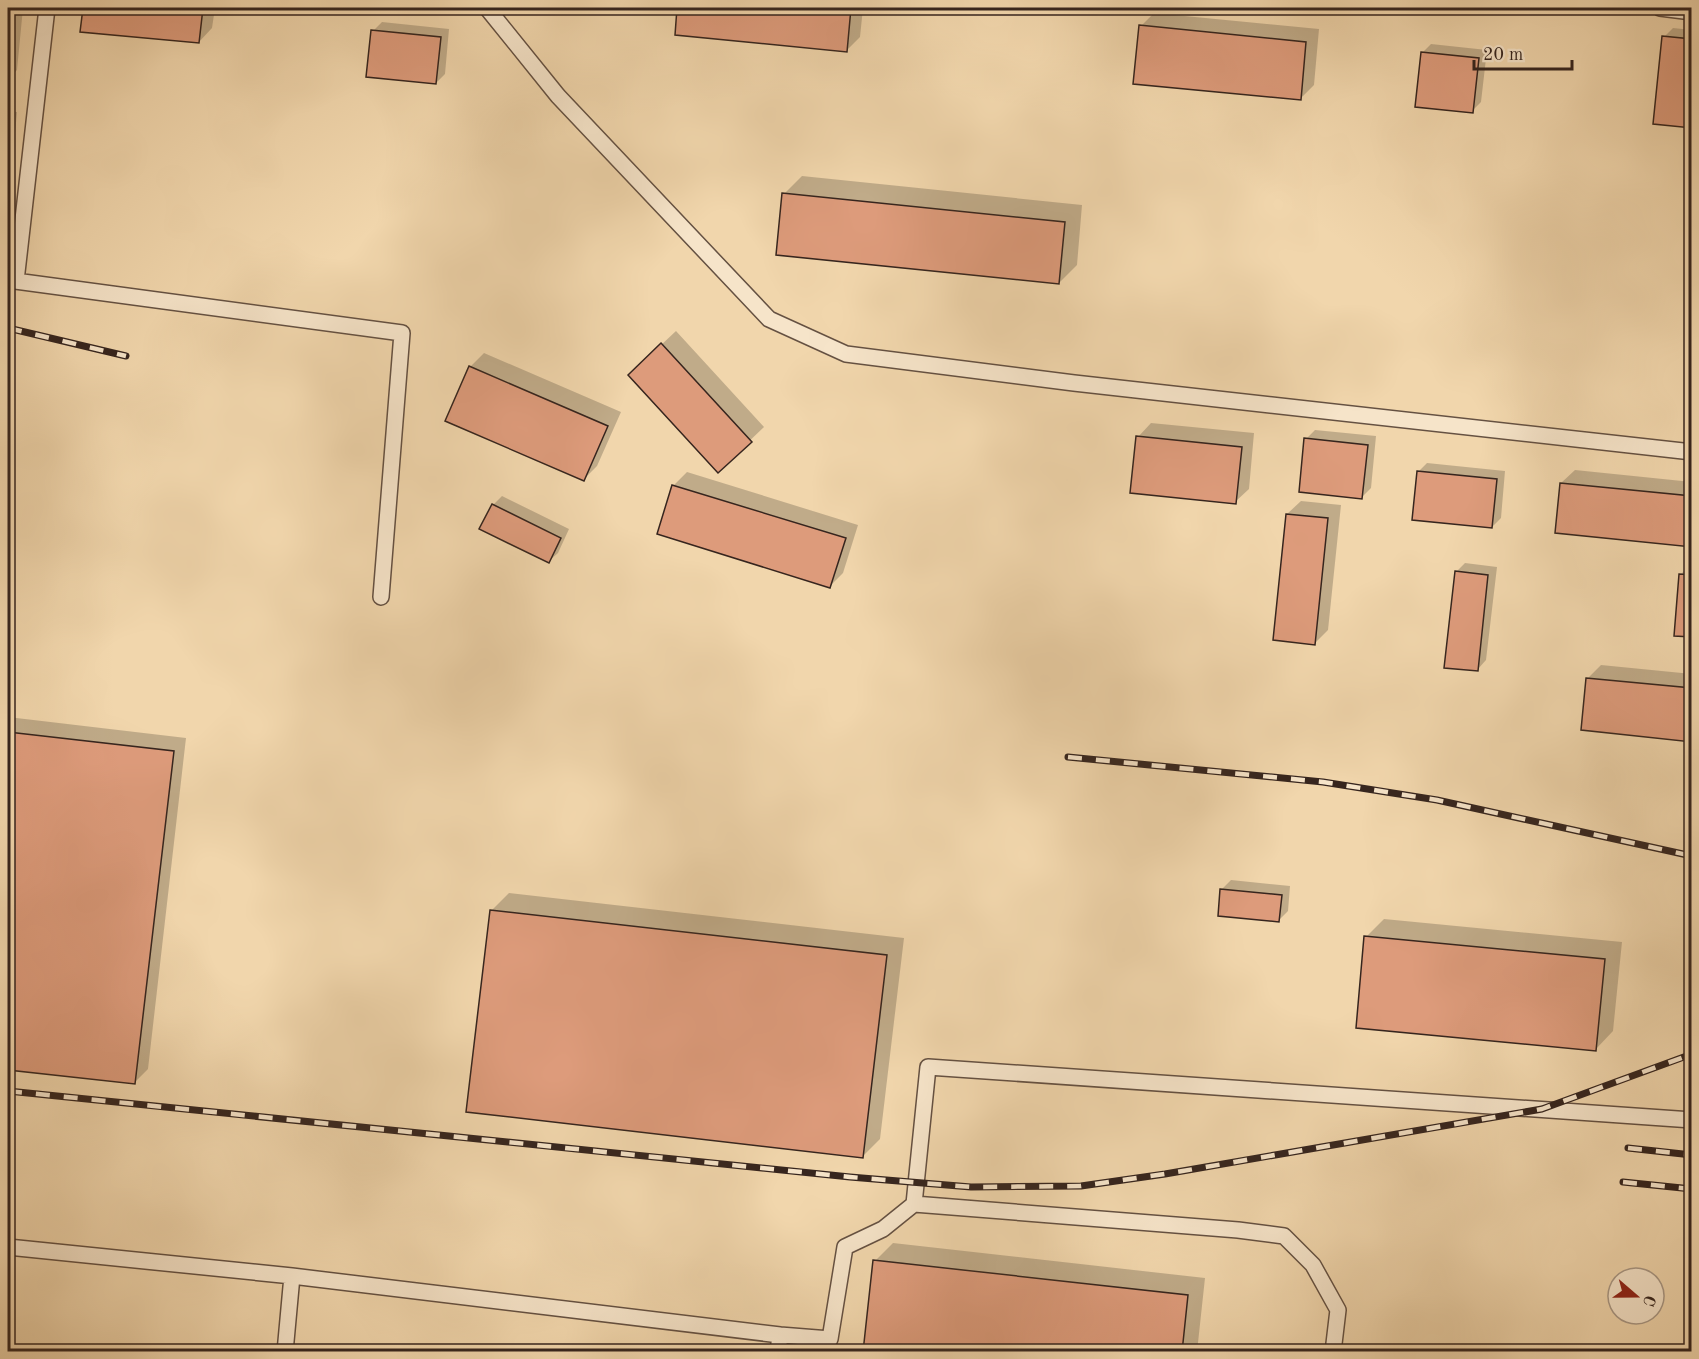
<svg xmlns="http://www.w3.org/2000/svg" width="1699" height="1359" font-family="'Old Standard TT',serif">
<rect width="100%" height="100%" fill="#f1d6ac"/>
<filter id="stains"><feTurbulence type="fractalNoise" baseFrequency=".00333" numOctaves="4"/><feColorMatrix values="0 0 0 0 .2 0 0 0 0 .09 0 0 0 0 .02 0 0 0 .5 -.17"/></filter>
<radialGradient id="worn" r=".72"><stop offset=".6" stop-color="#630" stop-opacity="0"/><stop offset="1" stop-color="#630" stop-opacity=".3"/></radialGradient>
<path fill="#0003" d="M8,8H23L17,70L8,80Z
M84,8H215L212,28L199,42L82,30Z
M679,8H863L860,37L846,51L676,34Z
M1154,13L1319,29L1314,85L1300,99L1141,26Z
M382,22L449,29L445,74L436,83L373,31Z
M1673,28L1692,30V126L1664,37Z
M1431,44L1487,50L1481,102L1472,111L1422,53Z
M8,111L17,112L8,207Z
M802,176L1082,205L1077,265L1059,283L784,194Z
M676,331L764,427L718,471L643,362Z
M484,353L621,412L597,466L584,479L470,367Z
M1151,423L1254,433L1249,489L1235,502L1138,437Z
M1315,430L1376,436L1371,488L1362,497L1306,439Z
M1427,463L1505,471L1501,518L1492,527L1418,472Z
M1575,470L1692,482V546L1561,483Z
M687,472L858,525L843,573L830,586L659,533L674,485Z
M502,496L569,529L558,553L549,561L493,505Z
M1301,501L1341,505L1328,630L1315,643L1287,514Z
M1465,563L1497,567L1486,660L1478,669L1456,572Z
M1690,565L1692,566V636L1681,574Z
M1601,665L1692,674V740L1588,678Z
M8,717L186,738L148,1069L134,1083L8,1068Z
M1231,880L1290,886L1288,911L1279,920L1222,889Z
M509,893L904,938L880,1139L863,1156L492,910Z
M1384,919L1622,942L1613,1031L1596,1049L1366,937Z
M893,1243L1205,1278L1197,1352H865L875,1261Z
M1516,1350L1538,1352H1515Z"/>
<path fill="#dd9b7b" stroke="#36251e" stroke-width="1.5" d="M83,8H203L199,43L80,32Z
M677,8H851L847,52L675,35Z
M1139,25L1306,42L1301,100L1133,84Z
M371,30L441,37L436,84L366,77Z
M1662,36L1692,39V128L1653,124Z
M1421,52L1479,58L1473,113L1415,107Z
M782,193L1065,222L1059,284L776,255Z
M661,343L752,442L718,473L628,375Z
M469,366L608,426L584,481L445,421Z
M1136,436L1242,447L1236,504L1130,493Z
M1304,438L1368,445L1362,499L1299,492Z
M1417,471L1497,479L1492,528L1412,520Z
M1560,483L1692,496V547L1555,533Z
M672,485L846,538L830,588L657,534Z
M492,504L561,538L549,563L479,529Z
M1286,514L1328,518L1315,645L1273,640Z
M1455,571L1488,575L1478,671L1444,668Z
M1679,574L1692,575V637L1674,636Z
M1586,678L1692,688V742L1581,730Z
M8,732L174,751L135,1084L8,1070Z
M1220,889L1282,895L1279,922L1218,916Z
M490,910L887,955L863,1158L466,1112Z
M1364,936L1605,959L1596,1051L1356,1028Z
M873,1260L1188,1295L1182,1352H863Z"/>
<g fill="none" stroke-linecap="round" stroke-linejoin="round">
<g stroke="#655142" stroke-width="18">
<path id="lane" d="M487,8L558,96L769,319L846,354L1074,383L1692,452
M1660,8L1692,12
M8,280L402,333L381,597
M16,281L47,8
M914,1204L928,1067L1692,1120
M8,1247L292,1276L780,1335L778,1352
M780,1335L830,1339L845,1247L883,1229L914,1204L1238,1230L1284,1236L1313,1265L1338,1310L1333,1352
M285,1352L292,1276"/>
</g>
<use href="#lane" stroke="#f6e4c9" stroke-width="15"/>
<g stroke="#36251e" stroke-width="7">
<path id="rail" d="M8,328L126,356
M1068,757L1323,782L1437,800L1692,856
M8,1091L850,1177L971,1187L1081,1186L1165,1174L1542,1109L1692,1054
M1628,1148L1692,1155
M1623,1182L1692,1189"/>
</g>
<use href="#rail" stroke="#f6e4c9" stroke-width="4.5" stroke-dasharray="14" stroke-linecap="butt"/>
</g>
<rect width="1699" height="1359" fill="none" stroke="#f1d6ac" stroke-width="30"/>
<rect x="9" y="9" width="1681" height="1341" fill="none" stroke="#36251e" stroke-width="3"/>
<rect x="15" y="15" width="1669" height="1329" fill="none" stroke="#36251e" stroke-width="1.5"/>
<g transform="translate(1636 1296) rotate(110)"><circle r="28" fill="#f6e4c9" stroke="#a99885" stroke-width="1.5"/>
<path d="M0-4.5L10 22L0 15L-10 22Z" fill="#8f2418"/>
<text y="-9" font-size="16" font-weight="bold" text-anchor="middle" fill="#36251e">С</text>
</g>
<path d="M1474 60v9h98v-9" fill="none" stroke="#36251e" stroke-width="3"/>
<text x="1483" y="60" font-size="18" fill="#36251e" stroke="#f6e4c9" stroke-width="4.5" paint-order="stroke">20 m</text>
<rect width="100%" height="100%" filter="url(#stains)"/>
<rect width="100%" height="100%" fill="url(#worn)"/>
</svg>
